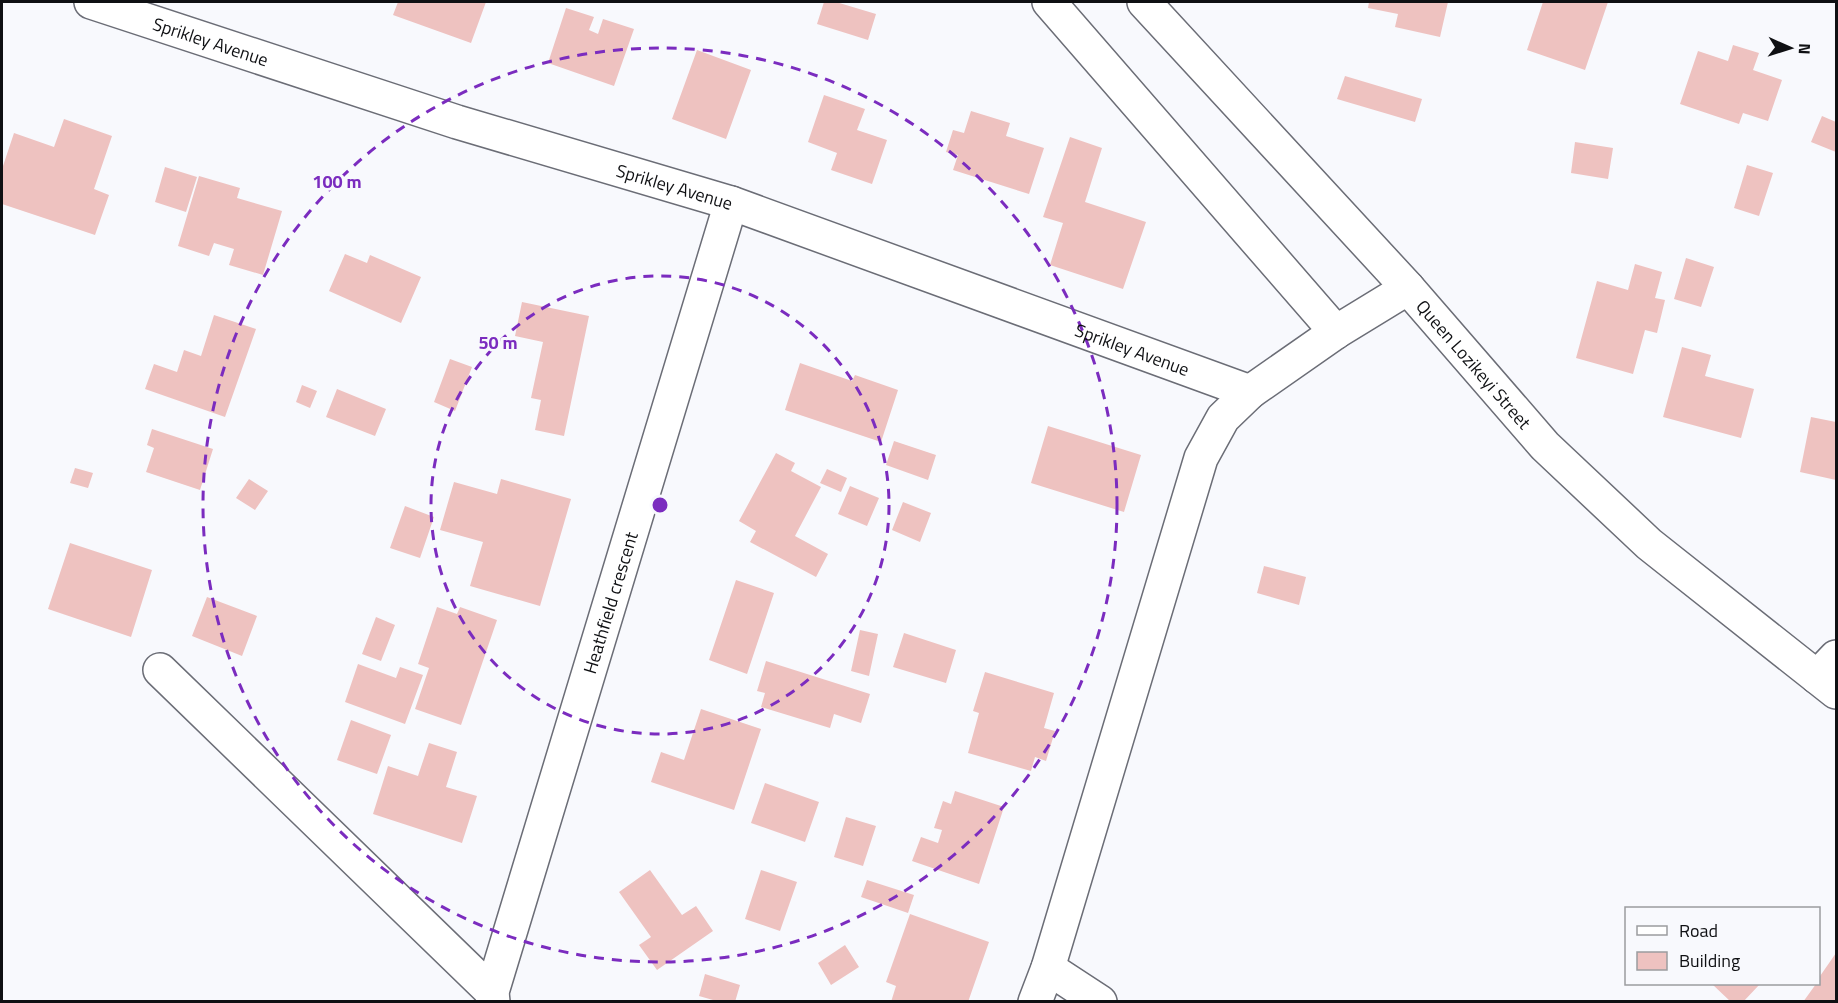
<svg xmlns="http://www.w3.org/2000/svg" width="1838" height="1003" font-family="'Titillium Web',sans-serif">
<rect width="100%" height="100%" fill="#f8f9fd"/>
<path fill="#eec2c0" d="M398,2H486L471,43L393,15Z
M824,2H836L876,14L868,40L817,24Z
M1369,2H1448L1440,37L1395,27L1398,14L1368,8Z
M1543,2H1608L1585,70L1527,50Z
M566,8L594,17L589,30L598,34L603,19L634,29L614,86L548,63Z
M1733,45L1759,53L1753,70L1782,80L1768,121L1743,113L1739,124L1680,104L1698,51L1728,61Z
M697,50L751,70L726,139L672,119Z
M1345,76L1422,99L1415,122L1337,99Z
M824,95L865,109L857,130L887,140L872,184L831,170L837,153L808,142Z
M971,111L1010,123L1006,136L1044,148L1029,194L953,170L958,155L946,152L953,130L964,133Z
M1822,116L1836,122V152L1811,142Z
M64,119L112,136L94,189L109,195L95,235L2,204V169L14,133L54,147Z
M1070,137L1102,148L1085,202L1146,222L1123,289L1050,265L1063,223L1043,217Z
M1575,142L1613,148L1608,179L1571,173Z
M1747,165L1773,173L1759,216L1734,208Z
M165,167L197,177L186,212L155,202Z
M199,176L240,188L237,198L282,211L263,275L229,265L234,249L214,243L209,256L178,246Z
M345,254L367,263L370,255L421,277L401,323L329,291Z
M1686,258L1714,267L1701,307L1674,299Z
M1635,264L1662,272L1655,298L1665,300L1657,333L1645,330L1633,374L1576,358L1597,281L1628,290Z
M522,302L589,316L564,436L535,430L541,400L531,398L543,342L515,336Z
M214,315L256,329L225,417L145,389L154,364L177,372L184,350L201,356Z
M1682,347L1711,355L1705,376L1754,389L1741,438L1663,417Z
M450,359L472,367L455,411L434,402Z
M800,363L852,381L855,375L898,390L881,442L785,410Z
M302,385L317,391L310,408L296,402Z
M337,389L386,409L375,436L326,417Z
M1811,417L1836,422V480L1800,472Z
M1048,426L1141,455L1124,512L1031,483Z
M152,429L213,449L200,490L146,472L154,448L147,445Z
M894,441L936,455L928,480L886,465Z
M776,453L795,463L791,471L821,487L795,536L828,554L816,577L750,542L756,531L739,521Z
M75,468L93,473L88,488L70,483Z
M827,469L847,478L841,492L820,483Z
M249,479L268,491L255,510L236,498Z
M501,479L571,499L540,606L470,586L483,542L440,530L454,482L497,494Z
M850,486L879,498L867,526L838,514Z
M903,502L931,513L920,542L892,530Z
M405,506L434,517L420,558L390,548Z
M70,543L152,570L131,637L48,609Z
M1264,566L1306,577L1299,605L1257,593Z
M736,580L774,593L747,674L709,660Z
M207,597L257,616L242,656L192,636Z
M437,607L457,614L460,607L497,620L461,725L415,709L429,668L418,664Z
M376,617L395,625L381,661L362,654Z
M860,630L878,634L869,676L851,671Z
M904,633L956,650L946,683L893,667Z
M766,661L870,694L861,723L834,714L830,728L761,707L765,693L757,691Z
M358,664L396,678L400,667L423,675L405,724L345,702Z
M985,672L1054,693L1044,728L1055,731L1046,761L1035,757L1031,771L968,753L979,713L973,711Z
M701,709L761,729L734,810L651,782L661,752L684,760Z
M351,720L391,735L377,774L337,760Z
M429,743L457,752L446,787L477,796L462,843L373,814L388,766L418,776Z
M765,783L819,802L805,842L751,823Z
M955,791L1004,807L979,884L912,861L921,837L938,843L942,830L934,828L943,801L951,804Z
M846,817L876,826L863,866L834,857Z
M650,870L682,915L696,906L713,931L657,970L639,945L651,937L619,892Z
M761,870L797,882L780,931L745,919Z
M867,880L914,895L908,913L861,897Z
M910,914L989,942L968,1002H891L896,986L886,982Z
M845,945L859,967L831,985L818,963Z
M1836,953V1002H1803L1816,984H1818V979Z
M705,974L740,985L735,1002H720L699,996Z
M1712,984H1760L1743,1002H1731Z"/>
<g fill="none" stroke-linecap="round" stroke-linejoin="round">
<g stroke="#6b6d76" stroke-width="36">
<g id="minor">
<path id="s1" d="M91,2L457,122L731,203L1250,392"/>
<path d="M1049,2L1336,332"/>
<path d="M160,670L492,992"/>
<path d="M1817,677L1836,657"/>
<path d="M1048,968L1100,1002"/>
<path id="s2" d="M493,1002L492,992L731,203"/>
<path d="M1035,1002L1048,968L1201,458L1223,418L1250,392L1336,332L1408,288"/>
</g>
</g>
<g stroke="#6b6d76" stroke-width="36">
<g id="major">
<path id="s3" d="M1144,2L1408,288L1545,446L1649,544L1836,692"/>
</g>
</g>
<use href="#minor" stroke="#fff" stroke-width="33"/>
<use href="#major" stroke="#fff" stroke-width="33"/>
</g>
<g fill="none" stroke="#7b2cbf" stroke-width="3" stroke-dasharray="10 8">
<circle cx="660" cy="505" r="229"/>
<circle cx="660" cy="505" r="457"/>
</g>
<g text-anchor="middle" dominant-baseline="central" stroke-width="6" stroke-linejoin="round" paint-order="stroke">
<g font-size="18" fill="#0f1013" stroke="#f8f9fd">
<text stroke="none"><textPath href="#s1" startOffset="126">Sprikley Avenue</textPath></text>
<text stroke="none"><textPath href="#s1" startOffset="612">Sprikley Avenue</textPath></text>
<text stroke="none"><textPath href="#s1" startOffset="1098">Sprikley Avenue</textPath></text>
<text stroke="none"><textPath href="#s3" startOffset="490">Queen Lozikeyi Street</textPath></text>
<text stroke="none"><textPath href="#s2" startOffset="417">Heathfield crescent</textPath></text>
</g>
</g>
<circle cx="660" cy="505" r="9" fill="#7b2cbf" stroke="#f8f9fd" stroke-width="3"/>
<g font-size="18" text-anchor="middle" font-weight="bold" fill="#7b2cbf" stroke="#f8f9fd" stroke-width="6" stroke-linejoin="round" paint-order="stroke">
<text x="337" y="188">100 m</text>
<text x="498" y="349">50 m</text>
</g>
<rect width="1838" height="1003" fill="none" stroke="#0f1013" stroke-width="6"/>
<rect x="1625" y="907" width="195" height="78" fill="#f8f9fd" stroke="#9b9c9f" stroke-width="1.5"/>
<rect x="1637" y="926" width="30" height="9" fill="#ffffff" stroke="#9b9c9f" stroke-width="1.5"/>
<text x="1679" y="937" font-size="18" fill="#0f1013">Road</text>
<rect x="1637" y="952" width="30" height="18" fill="#eec2c0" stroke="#9b9c9f" stroke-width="1.5"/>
<text x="1679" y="967" font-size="18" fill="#0f1013">Building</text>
<g transform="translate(1790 48) rotate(93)" stroke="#f8f9fd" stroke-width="4.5" paint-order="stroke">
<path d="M0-4.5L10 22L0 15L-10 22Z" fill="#0f1013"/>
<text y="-9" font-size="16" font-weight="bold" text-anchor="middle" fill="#0f1013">N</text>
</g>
</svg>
